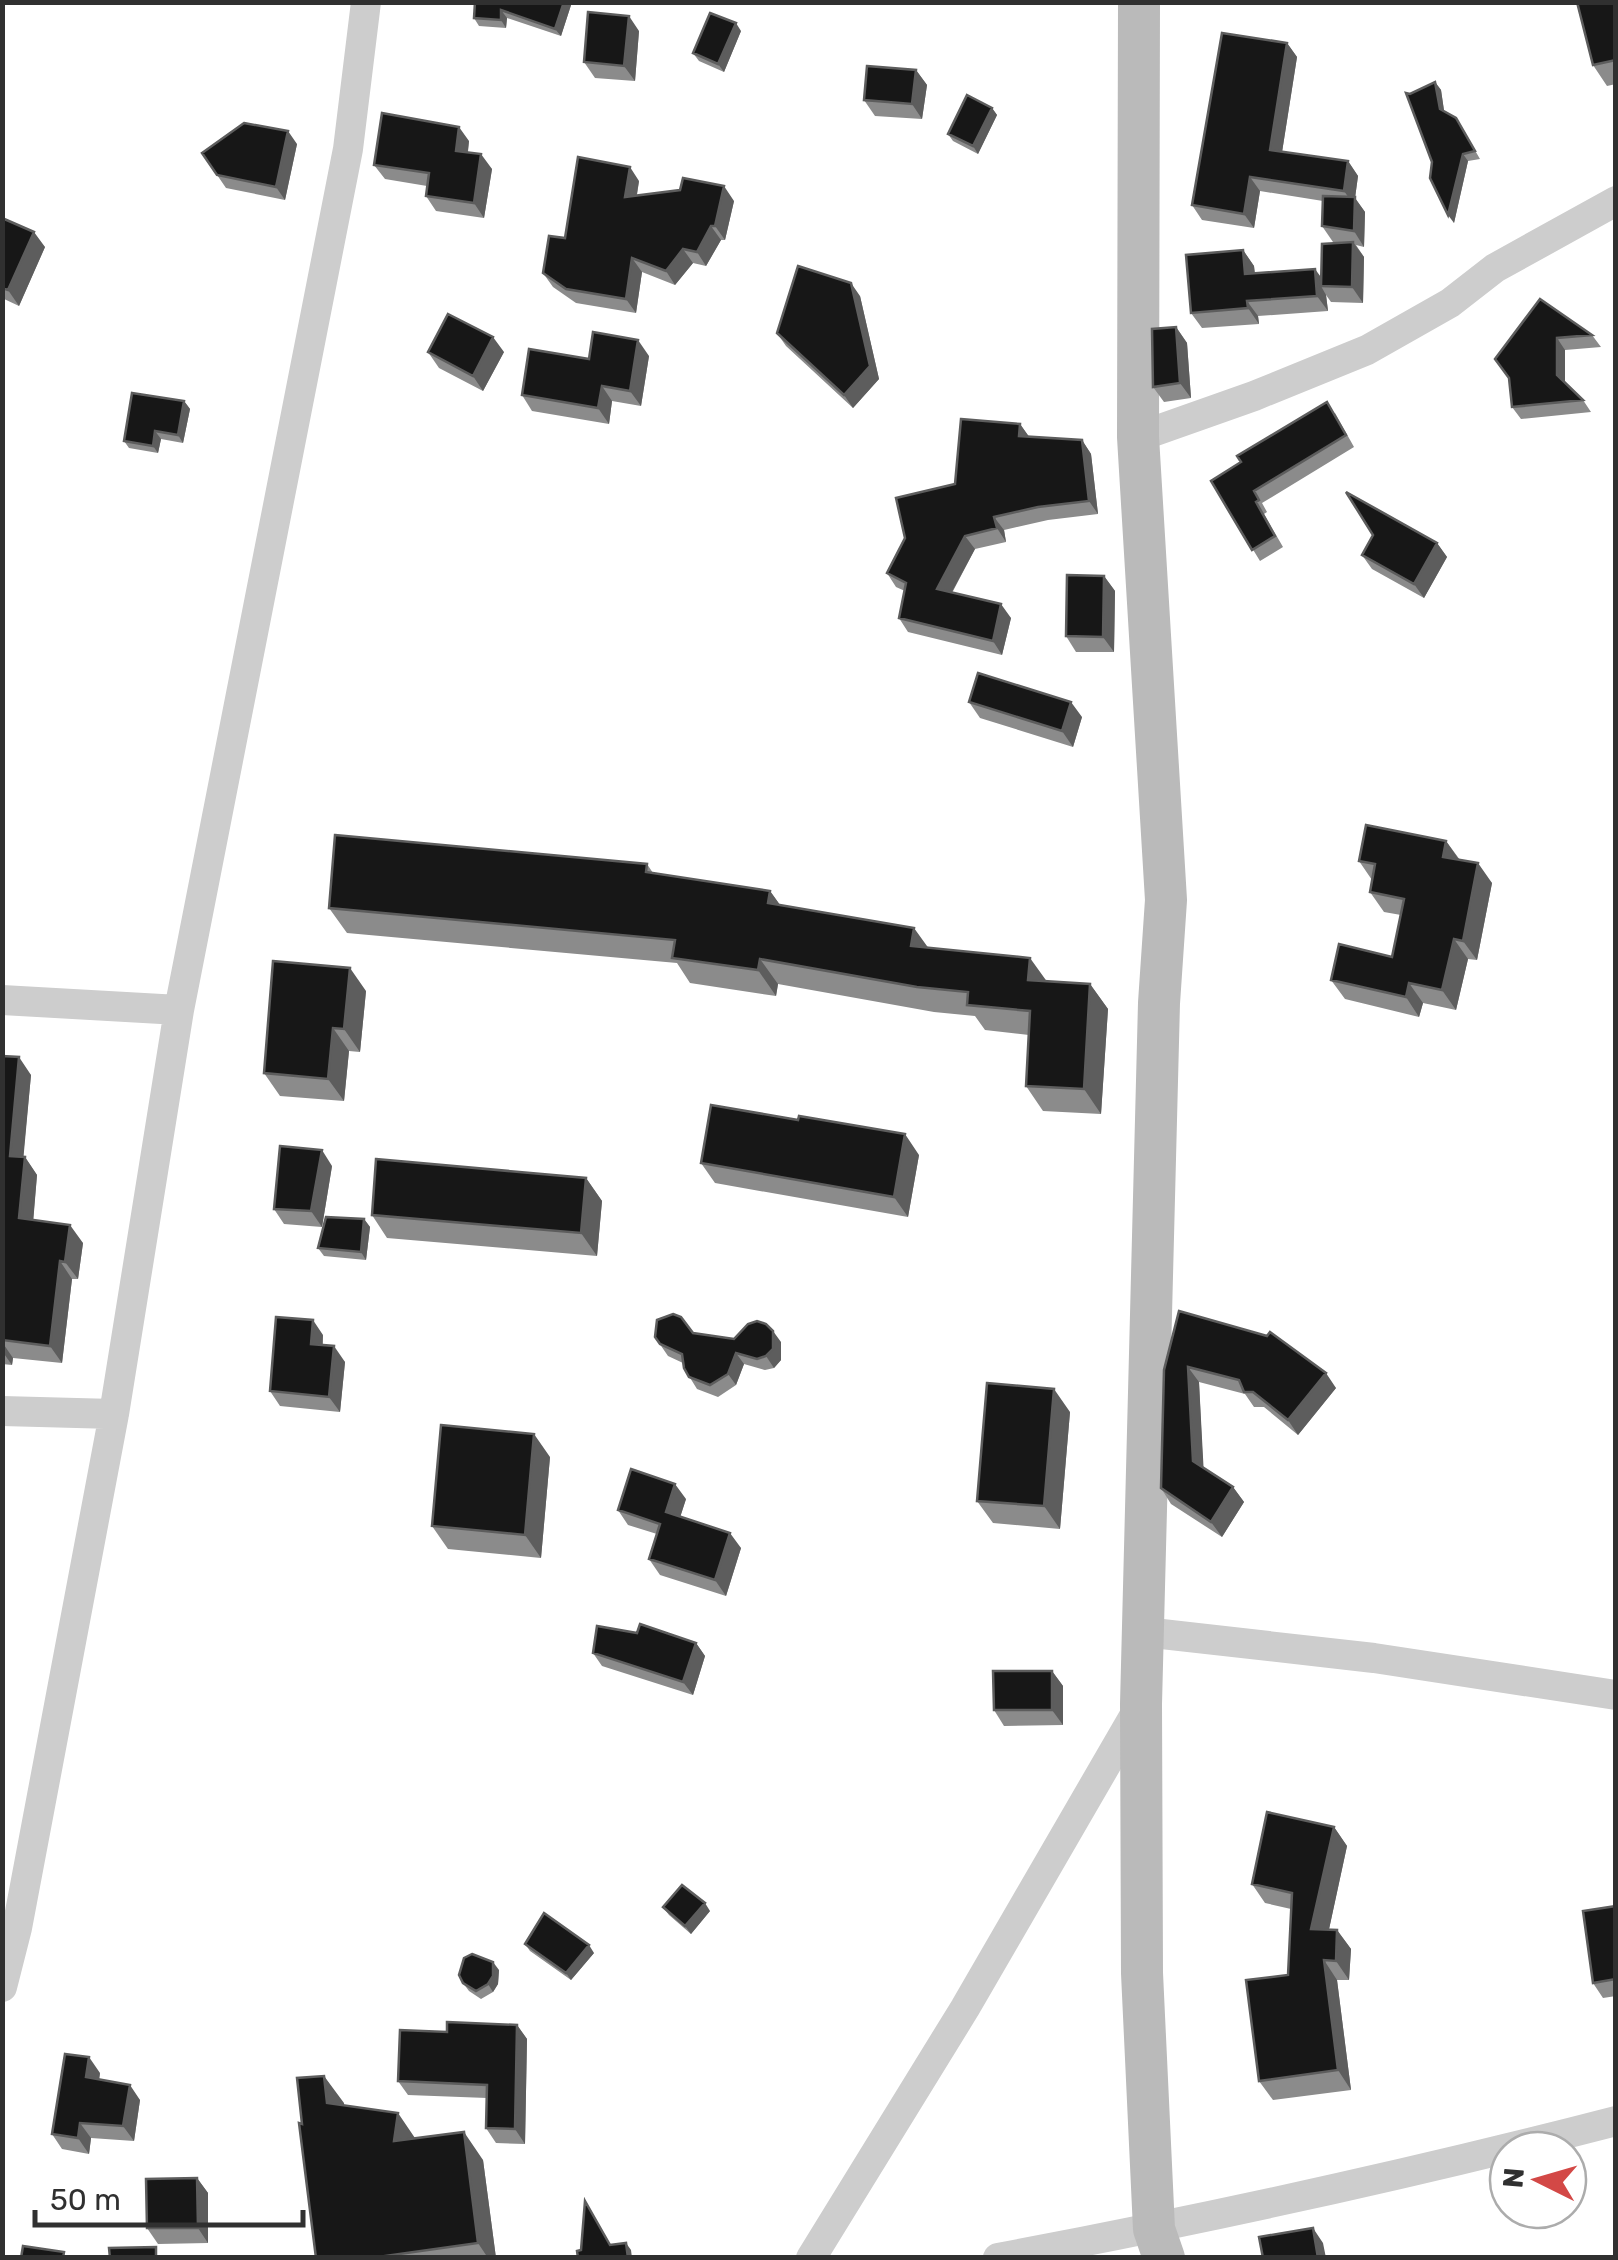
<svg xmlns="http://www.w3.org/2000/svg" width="1618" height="2260" font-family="Rubik,sans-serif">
<rect width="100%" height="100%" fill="#fff"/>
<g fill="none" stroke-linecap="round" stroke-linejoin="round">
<path stroke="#cdcdcd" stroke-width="30" d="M1138,437L1254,396L1367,350L1450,303L1495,268L1616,201
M2,1000L179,1010
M2,1411L114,1414
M1144,1632L1374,1658L1616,1695
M2,1987L17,1928L114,1414L179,1010L348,149L366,2
M811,2258L965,2008L1140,1706
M998,2258C1205,2219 1411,2174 1616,2121"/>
<path stroke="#bababa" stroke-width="42" d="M1139,2L1138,437L1166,900L1159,1003L1141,1704L1142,1973L1154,2229L1164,2258"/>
</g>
<path fill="#8b8b8b" d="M475,2H572L561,36L507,18L506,28L479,26L474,18Z
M1616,2V84L1607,86L1593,65Z
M639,31L635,81L595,78L584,62Z
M741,31L724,72L699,61L693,53Z
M1287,43L1297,57L1282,152L1348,161L1358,176L1355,198L1365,212L1364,247L1356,245L1364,257L1363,303L1331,302L1326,295L1328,311L1258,316L1259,324L1202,328L1191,313L1243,250L1254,266L1255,273L1321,277L1339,243L1333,242L1322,226L1323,201L1260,191L1254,228L1202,220L1192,205Z
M916,70L927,85L922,119L875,116L864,100Z
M1435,82L1441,90L1444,111L1456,118L1480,159L1468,161L1454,223L1410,94Z
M992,108L997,115L978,154L953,141L948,134Z
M469,141L468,152L492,169L484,218L436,211L426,196L427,186L385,179L374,165Z
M297,144L285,200L226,188L202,153Z
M639,181L637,195L734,201L725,240H721L706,266L693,263L675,285L642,272L636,313L576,303L553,287L543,273L565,238Z
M2,218L45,247L19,306L2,298Z
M860,296L879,379L853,408L786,346L777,333Z
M1540,299L1592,335L1601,347L1565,350V383L1583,400L1591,412L1521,419L1512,407Z
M1176,327L1187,343L1191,398L1164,402L1153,387Z
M428,352H504L483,391L439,368Z
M649,356L641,406L612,401L609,424L532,411L522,395L589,359Z
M184,401L190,409L183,443L161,439L158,453L129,448L124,441Z
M1335,413L1354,447L1262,503L1267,512L1264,514L1283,547L1260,561L1211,481Z
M1020,424L1029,437L1082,440L1091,454L1098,514L1048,520L1004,530L1006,542L975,549L952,593L1011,618L1002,655L908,632L899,618L905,591L896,587L887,573L955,484Z
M1437,543L1447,557L1424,598L1372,569L1362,555Z
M1104,576L1115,591L1114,652H1076L1066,636Z
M969,702L1082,717L1073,747L980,718Z
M1446,841L1460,860L1492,883L1477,960L1468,959L1456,1010L1423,1003L1419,1017L1345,999L1331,980L1392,957L1401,915L1384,912L1370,892L1372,880L1359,861Z
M647,864L653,873L770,891L780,905L1047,981L1090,984L1108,1009L1101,1114L1043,1111L1026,1086L1029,1035L985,1030L975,1016L934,1012L778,984L776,996L690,983L677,963L347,933L329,908Z
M366,991L360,1052L349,1051L344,1101L280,1096L264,1073Z
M2,1056L31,1075L23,1157H25L37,1175L33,1220L83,1243L78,1279H72L62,1363L13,1358L12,1365L2,1364Z
M919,1155L908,1217L715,1183L701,1163Z
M332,1166L322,1227L284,1224L274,1209Z
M586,1178L602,1201L597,1256L387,1238L372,1215Z
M364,1219L370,1227L366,1260L324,1256L318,1248Z
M1179,1311L1336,1388L1298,1435L1264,1407H1254L1245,1394L1199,1382L1203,1467L1233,1487L1244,1502L1222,1537L1171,1504L1161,1488Z
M693,1333L734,1339L781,1342V1360L774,1368L765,1370L744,1364L736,1385L718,1397L697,1389L684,1368L683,1363L668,1356L655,1337Z
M323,1335V1345L345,1362L340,1412L280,1406L270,1391Z
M1070,1412L1060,1529L993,1523L977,1501Z
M550,1457L541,1558L448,1549L432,1526Z
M686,1499L680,1517L741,1548L726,1596L660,1575L649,1559L657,1534L628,1525L618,1510Z
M696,1643L705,1656L693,1695L602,1666L593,1653Z
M1052,1671L1063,1686V1725L1004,1726L994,1710Z
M1334,1827L1347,1846L1329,1929L1337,1930L1351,1949L1349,1980H1337L1351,2090L1273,2100L1259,2081L1288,1975L1291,1909L1265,1903L1252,1884Z
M1616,1906V1996L1603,1998L1593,1983Z
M663,1907L710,1911L691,1934L669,1915Z
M525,1944L594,1953L571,1980L530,1951Z
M499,1970L498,1984L493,1992L481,1999L469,1991L463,1983Z
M517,2025L527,2039L525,2144L496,2143L486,2128L487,2098L408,2095L398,2081Z
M100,2073L99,2080L140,2100L134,2141L91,2138L89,2154L62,2149L52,2134Z
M324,2076L344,2106L416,2139L483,2160L496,2258H316L302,2124Z
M197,2178L208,2193V2243L158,2244L147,2228Z"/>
<path fill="#5d5d5d" d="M564,2H572L561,36L555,29Z
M501,10L507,18L506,28L501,20Z
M629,16L639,31L635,81L624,66Z
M736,23L741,31L724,72L718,64Z
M1287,43L1297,57L1280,165L1270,150Z
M916,70L927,85L922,119L912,104Z
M1435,82L1441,90L1445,117L1440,109Z
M992,108L997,115L978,154L973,146Z
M459,127L469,141L466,166L456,151Z
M288,131L297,144L285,200L276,187Z
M481,154L492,169L484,218L474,203Z
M1463,154L1468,161L1454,223L1448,215Z
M1348,161L1358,176L1355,198L1365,212L1364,247L1354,231V205L1344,191Z
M630,167L639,181L634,211L625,197Z
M1250,177L1260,191L1254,228L1244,214Z
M724,186L734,201L725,240L715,226Z
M711,226L721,240L706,266L697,252Z
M34,232L45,247L19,306L8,290Z
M1353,242L1364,257L1363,303L1352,287Z
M683,249L693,263L675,285L666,271Z
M1243,250L1254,266L1256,289L1245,274Z
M632,258L642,272L636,313L626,299Z
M1315,269L1326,284L1321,286L1326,295L1328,311L1317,296Z
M851,283L860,296L879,379L853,408L844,395Z
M1247,301L1258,316L1259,324L1248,308Z
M1176,327L1187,343L1191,398L1180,383Z
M493,337L504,352L483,391L473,376Z
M1557,338L1565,350V387L1557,375Z
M638,340L649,356L641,406L630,391Z
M602,386L612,401L609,424L598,408Z
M184,401L190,409L183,443L178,435Z
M1020,424L1030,438L1019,436Z
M155,431L161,439L158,453L153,446Z
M1082,440L1091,454L1098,514L1089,501Z
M994,517L1004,530L1006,542L997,528Z
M965,536L975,549L946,603L937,589Z
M1437,543L1447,557L1424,598L1414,584Z
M1104,576L1115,591L1114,652L1103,637Z
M1001,604L1011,618L1002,655L993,641Z
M1071,702L1082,717L1073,747L1062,731Z
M1446,841L1460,861L1443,857Z
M1478,863L1492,883L1477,960L1463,941Z
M770,891L788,916L768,903Z
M914,928L932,953L911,946Z
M1454,939L1468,959L1456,1010L1442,990Z
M1030,958L1048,983L1028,980Z
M760,959L778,984L776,996L758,970Z
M350,968L366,991L360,1052L344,1029Z
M1409,983L1423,1003L1419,1017L1406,997Z
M1090,984L1108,1009L1101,1114L1084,1089Z
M333,1028L349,1051L344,1101L328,1079Z
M19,1057L31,1075L22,1173L10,1156Z
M905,1134L919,1155L908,1217L894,1197Z
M322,1150L332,1166L322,1227L311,1211Z
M25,1157L37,1175L32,1236L19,1218Z
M586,1178L602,1201L597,1256L581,1233Z
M364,1219L370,1227L366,1260L361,1252Z
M70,1225L83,1243L78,1279L65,1262Z
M60,1261L72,1279L62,1363L50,1346Z
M313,1320L323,1335L321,1360L311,1344Z
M773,1331L781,1342V1360L774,1368L766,1356Z
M2,1342L13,1358L12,1365L2,1351Z
M334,1346L345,1362L340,1412L329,1397Z
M736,1353L744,1364L736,1385L728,1374Z
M1188,1367L1199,1382L1204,1476L1193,1461Z
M1326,1373L1336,1388L1298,1435L1288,1420Z
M1054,1389L1070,1412L1060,1529L1044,1506Z
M534,1434L550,1457L541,1558L525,1535Z
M675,1484L686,1499L677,1527L666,1512Z
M1233,1487L1244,1502L1222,1537L1211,1522Z
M730,1533L741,1548L726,1596L715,1580Z
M696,1643L705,1656L693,1695L683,1682Z
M1052,1671L1063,1686V1725L1052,1710Z
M1334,1827L1347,1846L1325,1948L1311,1929Z
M705,1903L710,1911L691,1934L685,1926Z
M1337,1930L1351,1949L1349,1980L1336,1961Z
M589,1945L594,1953L571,1980L566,1973Z
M1324,1960L1337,1980L1351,2090L1338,2070Z
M493,1962L499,1970L498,1984L493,1992L488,1984Z
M517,2025L527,2039L525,2144L515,2129Z
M89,2057L100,2073L97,2093L86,2077Z
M324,2076L344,2103L346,2131L327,2103Z
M130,2085L140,2100L134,2141L123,2126Z
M398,2113L417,2141H394Z
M80,2123L91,2138L89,2154L78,2138Z
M464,2132L483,2160L496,2258H488L478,2243Z
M197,2178L208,2193V2243L198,2228Z
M1313,2228L1323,2243L1326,2258H1318Z
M626,2243L631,2250L632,2258H628Z"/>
<path fill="#171717" stroke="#5d5d5d" stroke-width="2.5" d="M475,2H564L555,29L501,10V20L474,18Z
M1577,2H1616V60L1593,65Z
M588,12L629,16L624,66L584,62Z
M710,13L736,23L718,64L693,53Z
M1222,33L1287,43L1270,150L1348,161L1344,191L1250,177L1244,214L1192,205Z
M867,66L916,70L912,104L864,100Z
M1435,82L1440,109L1456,118L1475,151L1463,154L1448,215L1430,178L1432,162L1406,93L1410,94Z
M967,95L992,108L973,146L948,134Z
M382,113L459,127L456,151L481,154L474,203L426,196L429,173L374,165Z
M244,123L288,131L276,187L217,175L202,153Z
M578,157L630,167L625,197L680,190L683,178L724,186L715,226H711L697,252L683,249L666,271L632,258L626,299L566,289L543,273L549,236L565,238Z
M1323,196L1355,197L1354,231L1322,226Z
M2,218L34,232L8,290L2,288Z
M1353,242L1352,287L1321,286L1322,244Z
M1243,250L1245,274L1315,269L1317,296L1247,301L1248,308L1191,313L1186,255Z
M798,266L851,283L870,366L844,395L777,333Z
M1540,299L1592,335L1557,338V375L1583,400L1512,407L1509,378L1495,359Z
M448,314L493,337L473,376L428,352Z
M1176,327L1180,383L1153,387L1152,329Z
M593,332L638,340L630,391L602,386L598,408L522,395L529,349L589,359Z
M132,393L184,401L178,435L155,431L153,446L124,441Z
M1327,402L1346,435L1254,491L1259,500L1256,502L1275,536L1252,550L1211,481L1241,462L1237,456Z
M961,419L1020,424L1019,436L1082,440L1089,501L1038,507L994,517L997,528L965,536L937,589L1001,604L993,641L899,618L906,583L887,573L905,538L896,498L955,484Z
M1346,492L1437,543L1414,584L1362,555L1373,535Z
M1067,575L1104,576L1103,637L1066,636Z
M978,673L1071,702L1062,731L969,702Z
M1366,825L1446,841L1443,857L1478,863L1463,941L1454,939L1442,990L1409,983L1406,997L1331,980L1339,944L1392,957L1404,899L1370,892L1375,864L1359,861Z
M335,835L647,864L646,872L770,891L768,903L914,928L911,946L1030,958L1028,980L1090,984L1084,1089L1026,1086L1030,1011L967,1005L968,992L917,987L760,959L758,970L672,958L675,940L329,908Z
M273,961L350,968L344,1029L333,1028L328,1079L264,1073Z
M2,1056L19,1057L10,1156L25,1157L19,1218L70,1225L65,1262L60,1261L50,1346L2,1340Z
M711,1105L798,1120L799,1116L905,1134L894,1197L701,1163Z
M280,1146L322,1150L311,1211L274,1209Z
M376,1159L586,1178L581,1233L372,1215Z
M326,1217L364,1219L361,1252L318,1248Z
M1179,1311L1267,1336L1270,1332L1326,1373L1288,1420L1253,1392H1244L1239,1380L1188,1367L1193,1461L1233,1487L1211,1522L1161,1488L1164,1370Z
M673,1314L681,1317L693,1333L734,1339L748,1324L757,1321L766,1324L773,1331V1349L766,1356L757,1359L736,1353L728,1374L710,1385L689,1377L684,1368L682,1354L660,1344L655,1337L657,1320Z
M276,1317L313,1320L311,1344L334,1346L329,1397L270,1391Z
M987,1383L1054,1389L1044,1506L977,1501Z
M441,1425L534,1434L525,1535L432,1526Z
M631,1469L675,1484L666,1512L730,1533L715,1580L649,1559L660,1524L618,1510Z
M640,1624L696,1643L683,1682L593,1653L597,1626L637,1633Z
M993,1671H1052V1710H994Z
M1267,1812L1334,1827L1311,1929L1337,1930L1336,1961L1324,1960L1338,2070L1259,2081L1246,1980L1288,1975L1292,1893L1252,1884Z
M682,1885L705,1903L685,1926L663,1907Z
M1616,1906V1979L1593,1983L1583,1911Z
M544,1913L589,1945L566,1973L525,1944Z
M472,1954L493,1962V1976L488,1984L476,1991L463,1983L459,1975L464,1958Z
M447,2022L517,2025L515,2129L486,2128L487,2085L398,2081L400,2030L447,2032Z
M65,2054L89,2057L86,2077L130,2085L123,2126L80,2123L78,2138L52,2134Z
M324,2076L327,2103L398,2113L394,2141L464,2132L478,2243L371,2258H316L299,2123L302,2124L297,2078Z
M197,2178L198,2228H147L146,2179Z
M585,2201L610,2245L626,2243L628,2258H578L577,2251L581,2250Z
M1313,2228L1318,2258H1263L1259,2237Z
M23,2246L64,2252L63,2258H21Z
M156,2247V2258H110L109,2248Z"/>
<rect width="1618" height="2260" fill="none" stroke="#303030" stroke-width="10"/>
<g transform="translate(1538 2180) rotate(275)"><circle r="48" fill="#ffffff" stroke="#acacac" stroke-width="2.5"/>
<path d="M0-8L18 38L0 25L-18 38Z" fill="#d34846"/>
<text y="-15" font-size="28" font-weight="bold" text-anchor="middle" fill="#303030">N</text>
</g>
<path d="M35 2210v15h268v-15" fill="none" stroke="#303030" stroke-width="5"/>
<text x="50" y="2210" font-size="30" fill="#303030" stroke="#ffffff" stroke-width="8" paint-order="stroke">50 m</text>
</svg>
